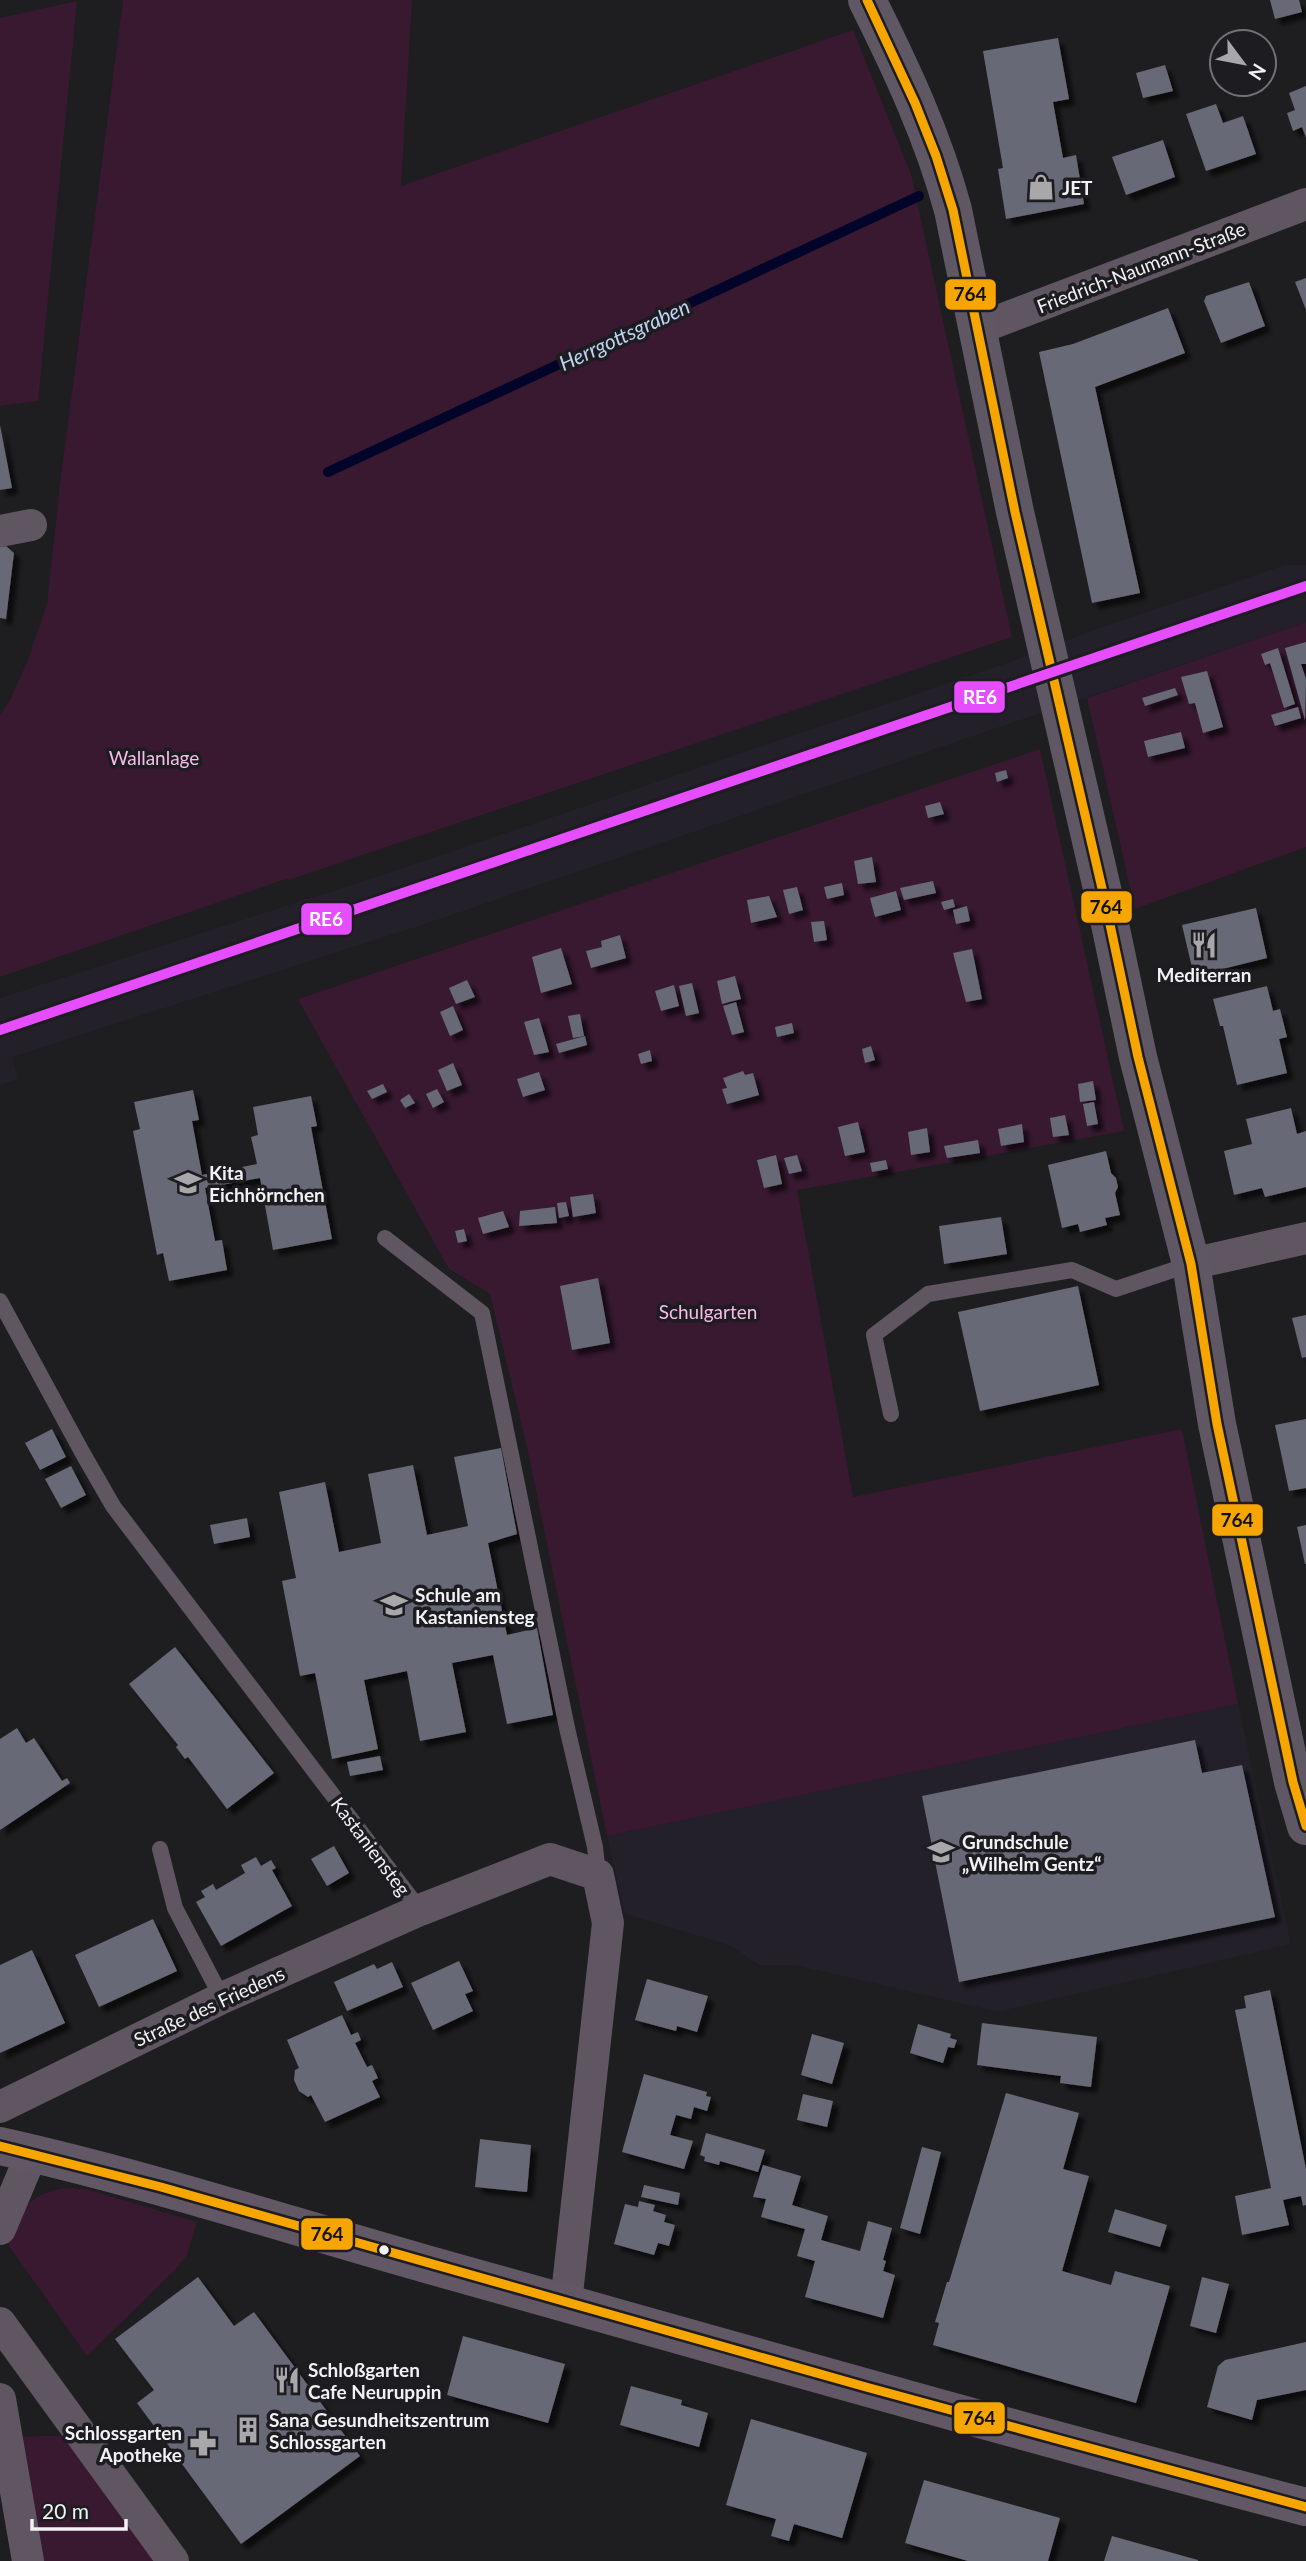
<svg xmlns="http://www.w3.org/2000/svg" width="1306" height="2561" font-family="Lato,sans-serif">
<defs>
<filter id="shadow"><feDropShadow dx="6" dy="6" stdDeviation="2" flood-color="#0009"/></filter>
</defs>
<rect width="100%" height="100%" fill="#1e1d1f"/>
<path fill="#232029" d="M1285,565H1306V622L428,923L12,1057L18,1079L0,1085V998L376,877L1010,662L1091,631Z
M1238,1704L1291,1944L998,2012L795,1965H759L729,1945L625,1914L607,1836Z"/>
<path fill="#381930" d="M123,0H412L401,186L853,30L911,174L1012,637L288,880L289,878L0,977V715L12,696L27,662L47,604L60,484Z
M77,1L38,401L0,406V18Z
M1306,622V847L1135,909L1087,698Z
M1040,749L1124,1131L797,1190L853,1497L1182,1429L1238,1704L607,1836L527,1447L490,1294L449,1269L298,999Z
M65,2188L86,2189L197,2222L187,2255L175,2270L87,2356L9,2246C13,2210 31,2194 65,2188Z
M68,2435L157,2561H39L17,2437Z"/>
<g fill="none" stroke-linecap="round" stroke-linejoin="round">
<path stroke="#030429" stroke-width="10" d="M328,472L919,196"/>
</g>
<path fill="#686976" filter="url(#shadow)" d="M1270,0H1299L1302,12L1275,19Z
M1243,31L1246,42H1222L1221,49L1219,40Z
M1058,38L1069,99L1053,102L1063,158L1076,155L1084,204L1006,219L998,169L1003,168L983,51Z
M1165,65L1173,91L1143,98L1136,73Z
M1236,84H1252V85L1237,89Z
M1306,86V138L1302,127L1293,131L1287,113L1295,110L1289,93Z
M1216,104L1223,123L1243,116L1256,154L1206,171L1186,114Z
M1163,140L1175,177L1126,195L1112,157Z
M1306,278V310L1295,282Z
M1249,282L1265,326L1221,343L1204,301L1206,296Z
M1168,308L1185,353L1095,387L1140,593L1092,603L1039,352L1073,344Z
M0,425L12,488L0,490Z
M6,546L14,553L6,619L0,618V547Z
M1306,642V664H1301L1306,679L1305,720L1285,648Z
M1278,648L1295,704L1284,708L1270,663L1265,665L1261,654Z
M1207,671L1223,727L1203,733L1195,703L1189,704L1181,677Z
M1175,688L1178,695L1145,706L1142,698Z
M1298,707L1301,718L1275,726L1271,715Z
M1181,732L1185,748L1148,757L1144,741Z
M1006,770L1008,778L997,782L995,773Z
M940,802L944,814L928,818L925,806Z
M872,857L876,882L858,884L854,861Z
M933,881L936,893L904,900L900,888Z
M842,883L844,895L827,899L824,887Z
M797,887L803,910L789,914L783,890Z
M896,891L901,910L875,917L870,898Z
M769,896L777,917L751,923L747,900Z
M953,899L955,907L944,910L941,902Z
M967,906L970,921L956,924L953,910Z
M1256,908L1267,958L1194,976L1182,925Z
M824,921L827,940L814,942L811,922Z
M620,935L626,958L591,968L586,951L602,947L601,941Z
M561,948L572,984L541,993L532,957Z
M972,949L982,999L966,1002L953,953Z
M735,976L741,999L722,1004L717,981Z
M467,980L475,997L456,1004L449,988Z
M692,983L699,1013L686,1016L679,986Z
M674,985L679,1006L661,1011L655,991Z
M1267,986L1273,1011L1280,1009L1287,1037L1279,1039L1287,1073L1237,1085L1223,1026H1220L1213,999Z
M736,1002L744,1032L732,1035L723,1006Z
M453,1006L463,1030L450,1036L440,1012Z
M580,1014L584,1036L573,1038L568,1016Z
M539,1018L549,1052L534,1055L524,1022Z
M792,1023L794,1033L777,1037L775,1027Z
M585,1036L587,1045L559,1053L556,1044Z
M871,1046L875,1060L865,1063L862,1049Z
M650,1050L652,1061L641,1064L638,1054Z
M453,1063L462,1085L447,1091L438,1070Z
M743,1071L745,1075L753,1073L759,1095L727,1104L722,1089L727,1088L723,1078Z
M539,1072L545,1090L523,1097L517,1079Z
M1093,1081L1096,1100L1080,1102L1078,1084Z
M383,1084L387,1092L372,1099L367,1091Z
M437,1089L444,1102L433,1108L426,1094Z
M193,1090L199,1120L192,1121L202,1175L257,1164L251,1137L258,1135L253,1107L311,1096L317,1126L311,1127L332,1239L273,1250L260,1178L205,1188L215,1241L222,1240L227,1270L169,1281L163,1253L157,1255L133,1131L140,1129L134,1102Z
M409,1094L415,1103L405,1108L400,1100Z
M1094,1102L1098,1124L1087,1126L1083,1104Z
M1291,1108L1297,1134L1306,1131V1187L1265,1197L1262,1188L1234,1195L1224,1151L1252,1144L1246,1119Z
M1065,1115L1069,1135L1053,1137L1050,1118Z
M858,1122L865,1152L845,1156L838,1127Z
M1022,1124L1024,1142L1001,1146L998,1129Z
M927,1128L930,1152L911,1155L908,1132Z
M978,1140L980,1153L947,1158L944,1146Z
M1106,1151L1111,1173L1116,1178L1118,1187L1115,1193L1120,1215L1105,1218L1107,1225L1080,1232L1078,1224L1062,1228L1048,1165Z
M776,1155L782,1184L764,1188L757,1160Z
M797,1155L802,1171L789,1174L784,1158Z
M886,1160L888,1169L872,1172L870,1163Z
M593,1194L596,1213L573,1217L570,1197Z
M566,1202L569,1216L559,1218L557,1203Z
M555,1207L557,1223L519,1226L520,1211Z
M503,1211L509,1227L483,1234L478,1218Z
M1001,1217L1007,1254L944,1264L939,1226Z
M464,1229L467,1241L458,1243L455,1231Z
M598,1278L610,1343L572,1350L560,1286Z
M1078,1286L1099,1385L980,1411L958,1312Z
M1306,1315V1357L1302,1358L1292,1318Z
M1306,1419V1488L1289,1491L1275,1425Z
M52,1429L66,1457L40,1470L25,1443Z
M501,1448L517,1534L488,1543L507,1635L537,1628L553,1715L507,1724L493,1655L452,1663L466,1732L420,1741L407,1671L364,1680L378,1749L332,1759L315,1673L300,1676L282,1581L296,1578L279,1492L325,1482L339,1552L381,1543L368,1474L413,1465L427,1535L468,1526L454,1457Z
M71,1466L86,1495L61,1508L45,1479Z
M247,1518L250,1537L214,1544L210,1525Z
M1306,1525V1564H1305L1297,1527Z
M175,1647L274,1773L227,1809L188,1757L185,1759L176,1747L178,1745L129,1684Z
M17,1728L26,1743L34,1738L62,1781L67,1778L70,1783L0,1830V1739Z
M1195,1740L1202,1773L1242,1765L1275,1917L959,1982L922,1796Z
M380,1756L383,1770L350,1776L347,1762Z
M334,1846L349,1873L327,1886L311,1859Z
M256,1857L261,1866L271,1860L276,1868L272,1870L292,1906L221,1946L196,1902L205,1897L201,1891L213,1884L216,1890L245,1873L241,1865Z
M153,1919L177,1971L99,2007L75,1955Z
M32,1950L65,2023L0,2053V1965Z
M459,1961L473,1991L465,1994L473,2011L433,2030L411,1983Z
M392,1962L403,1987L347,2011L334,1982L374,1964L377,1969Z
M647,1979L708,1996L697,2032L677,2026L676,2031L635,2020Z
M1270,1990L1306,2169V2205L1303,2206L1301,2196L1283,2200L1289,2225L1242,2235L1235,2196L1271,2188L1235,2010L1246,2008L1244,1996Z
M342,2015L351,2035L358,2032L361,2040L355,2043L367,2067L372,2065L378,2078L372,2081L380,2097L325,2122L311,2095L308,2097L299,2091L294,2080L295,2070L299,2068L287,2040Z
M982,2023L1097,2037L1091,2087L1060,2083L1061,2076L977,2065Z
M918,2024L951,2034L950,2038L957,2040L954,2048L948,2047L943,2063L910,2053Z
M812,2034L844,2043L832,2084L801,2075Z
M644,2074L707,2092L706,2096L711,2097L707,2111L694,2107L691,2119L676,2115L670,2135L693,2141L684,2169L622,2152Z
M1006,2093L1079,2113L1063,2169L1089,2176L1062,2271L1111,2285L1115,2271L1170,2286L1136,2403L933,2345L939,2323L935,2322L947,2282H949Z
M803,2094L833,2101L827,2127L797,2120Z
M706,2133L765,2150L758,2172L720,2161L719,2165L704,2161L705,2157L700,2155Z
M480,2139L531,2145L527,2192L475,2187Z
M922,2147L941,2152L920,2234L900,2228Z
M763,2165L801,2176L792,2205L828,2216L821,2240L860,2251L868,2221L892,2228L883,2260L886,2261L883,2271L895,2275L883,2318L805,2297L815,2261L797,2256L805,2229L761,2217L766,2199L753,2197Z
M644,2185L680,2193L678,2205L641,2197Z
M639,2201L655,2205L653,2211L666,2215L664,2222L675,2225L669,2246L658,2243L654,2255L614,2244L625,2204L638,2207Z
M1115,2209L1167,2225L1160,2247L1108,2232Z
M198,2277L234,2326L254,2312L360,2456L241,2544L137,2403L154,2390L115,2339Z
M1202,2277L1229,2284L1216,2333L1190,2326Z
M463,2336L565,2364L548,2423L447,2395Z
M1306,2342V2390L1257,2400L1252,2420L1207,2407L1218,2366L1225,2360Z
M631,2386L682,2400L681,2405L708,2413L699,2447L620,2425Z
M751,2419L867,2453L842,2538L794,2524L789,2541L771,2536L776,2519L726,2505Z
M924,2480L1060,2518L1048,2561H968L905,2543Z
M1112,2536L1198,2560V2561H1104Z"/>
<g fill="none" stroke-linecap="round" stroke-linejoin="round">
<path stroke="#5f5661" stroke-width="16" d="M385,1238L482,1313L567,1728L595,1847L598,1875
M0,1301L82,1452L113,1506L420,1910
M891,1414L874,1335L928,1294L1072,1270L1116,1289L1191,1264
M160,1849L175,1908L222,1998"/>
<path stroke="#5f5661" stroke-width="32" d="M977,329L1306,204
M0,531L31,525
M1191,1264L1306,1238
M0,2107L222,1998L420,1910L550,1859L598,1875L608,1923L566,2303
M0,2229L32,2153
M0,2323L173,2561
M0,2399L28,2561"/>
<path stroke="#625865" stroke-width="38" d="M0,2146C144,2178 284,2224 426,2264C719,2346 1012,2430 1306,2507"/>
<path stroke="#5f5763" stroke-width="38" d="M867,0C901,68 933,136 953,210L1015,512L1107,910L1138,1057L1191,1264L1217,1424L1293,1782L1306,1826"/>
<g stroke="#1d1c20" stroke-width="14">
<path id="bus-1" d="M867,0L915,103L936,156L953,210L1015,512L1107,910L1138,1057L1191,1264L1217,1424L1293,1782L1306,1826
M0,2146L161,2187L866,2387L1306,2507"/>
</g>
<use href="#bus-1" stroke="#f7a600" stroke-width="9"/>
<g stroke="#1d1c20" stroke-width="16">
<path id="rail-1" d="M0,1030L1306,586"/>
</g>
<use href="#rail-1" stroke="#e64dff" stroke-width="10"/>
</g>
<defs>
<g id="shop-bare" transform="scale(2.1)"><path d="M-5-2.5h2.3a2.7 3.5 0 0 1 5.4 0H5L5.5 6h-11ZM-1.5-2.5h3a1.5 2.3 0 0 0-3 0Z" fill="#a8a7a9" stroke="#1d1c20" stroke-width="2.5" paint-order="stroke"/></g>
<g id="restaurant-bare" transform="scale(2.1)"><path d="M-5-6h1v4h1v-4h1v4h1v-4h1v5L-1.5 .5V6h-2V.5L-5-1ZM5-6V6H3V1.5H1.5Q1.5-4 5-6Z" fill="#a8a7a9" stroke="#1d1c20" stroke-width="2.5" paint-order="stroke"/></g>
<g id="school-bare" transform="scale(2.1)"><path d="M0-5L7-2L0 1L-7-2ZM-4 1L0 2.5L4 1V4Q0 6-4 4Z" fill="#a8a7a9" stroke="#1d1c20" stroke-width="2.5" paint-order="stroke"/></g>
<g id="building-bare" transform="scale(2.1)"><path d="M-4-6H4V6H1V3H-1V6H-4ZM-2.5-4.3h1.7v1.8h-1.7ZM.8-4.3h1.7v1.8H.8ZM-2.5-1h1.7V.8h-1.7ZM.8-1h1.7V.8H.8Z" fill="#a8a7a9" stroke="#1d1c20" stroke-width="2.5" paint-order="stroke"/></g>
<g id="pharmacy-bare" transform="scale(2.1)"><path d="M-2-6h4v4h4v4h-4v4h-4v-4h-4v-4h4Z" fill="#a8a7a9" stroke="#1d1c20" stroke-width="2.5" paint-order="stroke"/></g>
</defs>
<g fill-rule="evenodd">
<use href="#shop-bare" x="1041" y="187"/>
<use href="#restaurant-bare" x="1204" y="945"/>
<use href="#school-bare" x="188" y="1183"/>
<use href="#school-bare" x="394" y="1605"/>
<use href="#school-bare" x="941" y="1852"/>
<use href="#restaurant-bare" x="287" y="2380"/>
<use href="#building-bare" x="248" y="2430"/>
<use href="#pharmacy-bare" x="203" y="2443"/>
</g>
<circle fill="#f2f1f4" stroke="#1d1c20" stroke-width="2.5" cx="384" cy="2250" r="6"/>
<g text-anchor="middle" dominant-baseline="central" stroke-width="7" stroke-linejoin="round" paint-order="stroke">
<g font-size="19" font-weight="bold" fill="#f2f1f4" stroke="#1d1c20" text-anchor="start">
<text x="1062" y="187">JET</text>
<text x="1204" y="974" text-anchor="middle">Mediterran</text>
<text x="209" y="1172">Kita<tspan x="209" dy="22">Eichhörnchen</tspan></text>
<text x="415" y="1594">Schule am<tspan x="415" dy="22">Kastaniensteg</tspan></text>
<text x="962" y="1841">Grundschule<tspan x="962" dy="22">„Wilhelm Gentz“</tspan></text>
<text x="308" y="2369">Schloßgarten<tspan x="308" dy="22">Cafe Neuruppin</tspan></text>
<text x="269" y="2419">Sana Gesundheitszentrum<tspan x="269" dy="22">Schlossgarten</tspan></text>
<text x="182" y="2432" text-anchor="end">Schlossgarten<tspan x="182" dy="22">Apotheke</tspan></text>
</g>
<g font-size="19" fill="#f2f1f4" stroke="#1d1c20">
<text transform="translate(1141 267) rotate(-21)">Friedrich-Naumann-Straße</text>
<text transform="translate(371 1846) rotate(53)">Kastaniensteg</text>
<text transform="translate(209 2006) rotate(-25)">Straße des Friedens</text>
</g>
<g font-size="19" fill="#fcbae8" stroke="#1d1c20">
<text x="154" y="757">Wallanlage</text>
<text x="708" y="1311">Schulgarten</text>
</g>
<g font-size="21" font-style="italic" fill="#bed4f2" stroke="#1d1c20">
<text transform="translate(624 334) rotate(-25)">Herrgottsgraben</text>
</g>
</g>
<g stroke="#1d1c20" stroke-width="2.5">
<rect x="944" y="278" width="53" height="33" rx="7" fill="#f7a600"/>
<rect x="953" y="680" width="53" height="34" rx="7" fill="#e64dff"/>
<rect x="1080" y="890" width="53" height="34" rx="7" fill="#f7a600"/>
<rect x="300" y="902" width="53" height="34" rx="7" fill="#e64dff"/>
<rect x="1211" y="1503" width="53" height="34" rx="7" fill="#f7a600"/>
<rect x="300" y="2217" width="54" height="34" rx="7" fill="#f7a600"/>
<rect x="953" y="2401" width="53" height="34" rx="7" fill="#f7a600"/>
</g>
<g font-size="19" text-anchor="middle" font-weight="bold" fill="#fff">
<text x="980" y="704">RE6</text>
<text x="326" y="926">RE6</text>
</g>
<g font-size="19" text-anchor="middle" font-weight="bold" fill="#111">
<text x="970" y="301">764</text>
<text x="1106" y="914">764</text>
<text x="1237" y="1527">764</text>
<text x="327" y="2241">764</text>
<text x="979" y="2425">764</text>
</g>
<g transform="translate(1243 63) rotate(122)"><circle r="33" fill="#1d1c20" stroke="#727175" stroke-width="2"/>
<path d="M0-5L12 26L0 18L-12 26Z" fill="#a8a7a9"/>
<text y="-10" font-size="19" font-weight="bold" text-anchor="middle" fill="#f2f1f4">N</text>
</g>
<path d="M32 2519v10h94v-10" fill="none" stroke="#f2f1f4" stroke-width="3.5"/>
<text x="42" y="2519" font-size="21" fill="#f2f1f4" stroke="#1d1c20" stroke-width="5" paint-order="stroke">20 m</text>
</svg>
